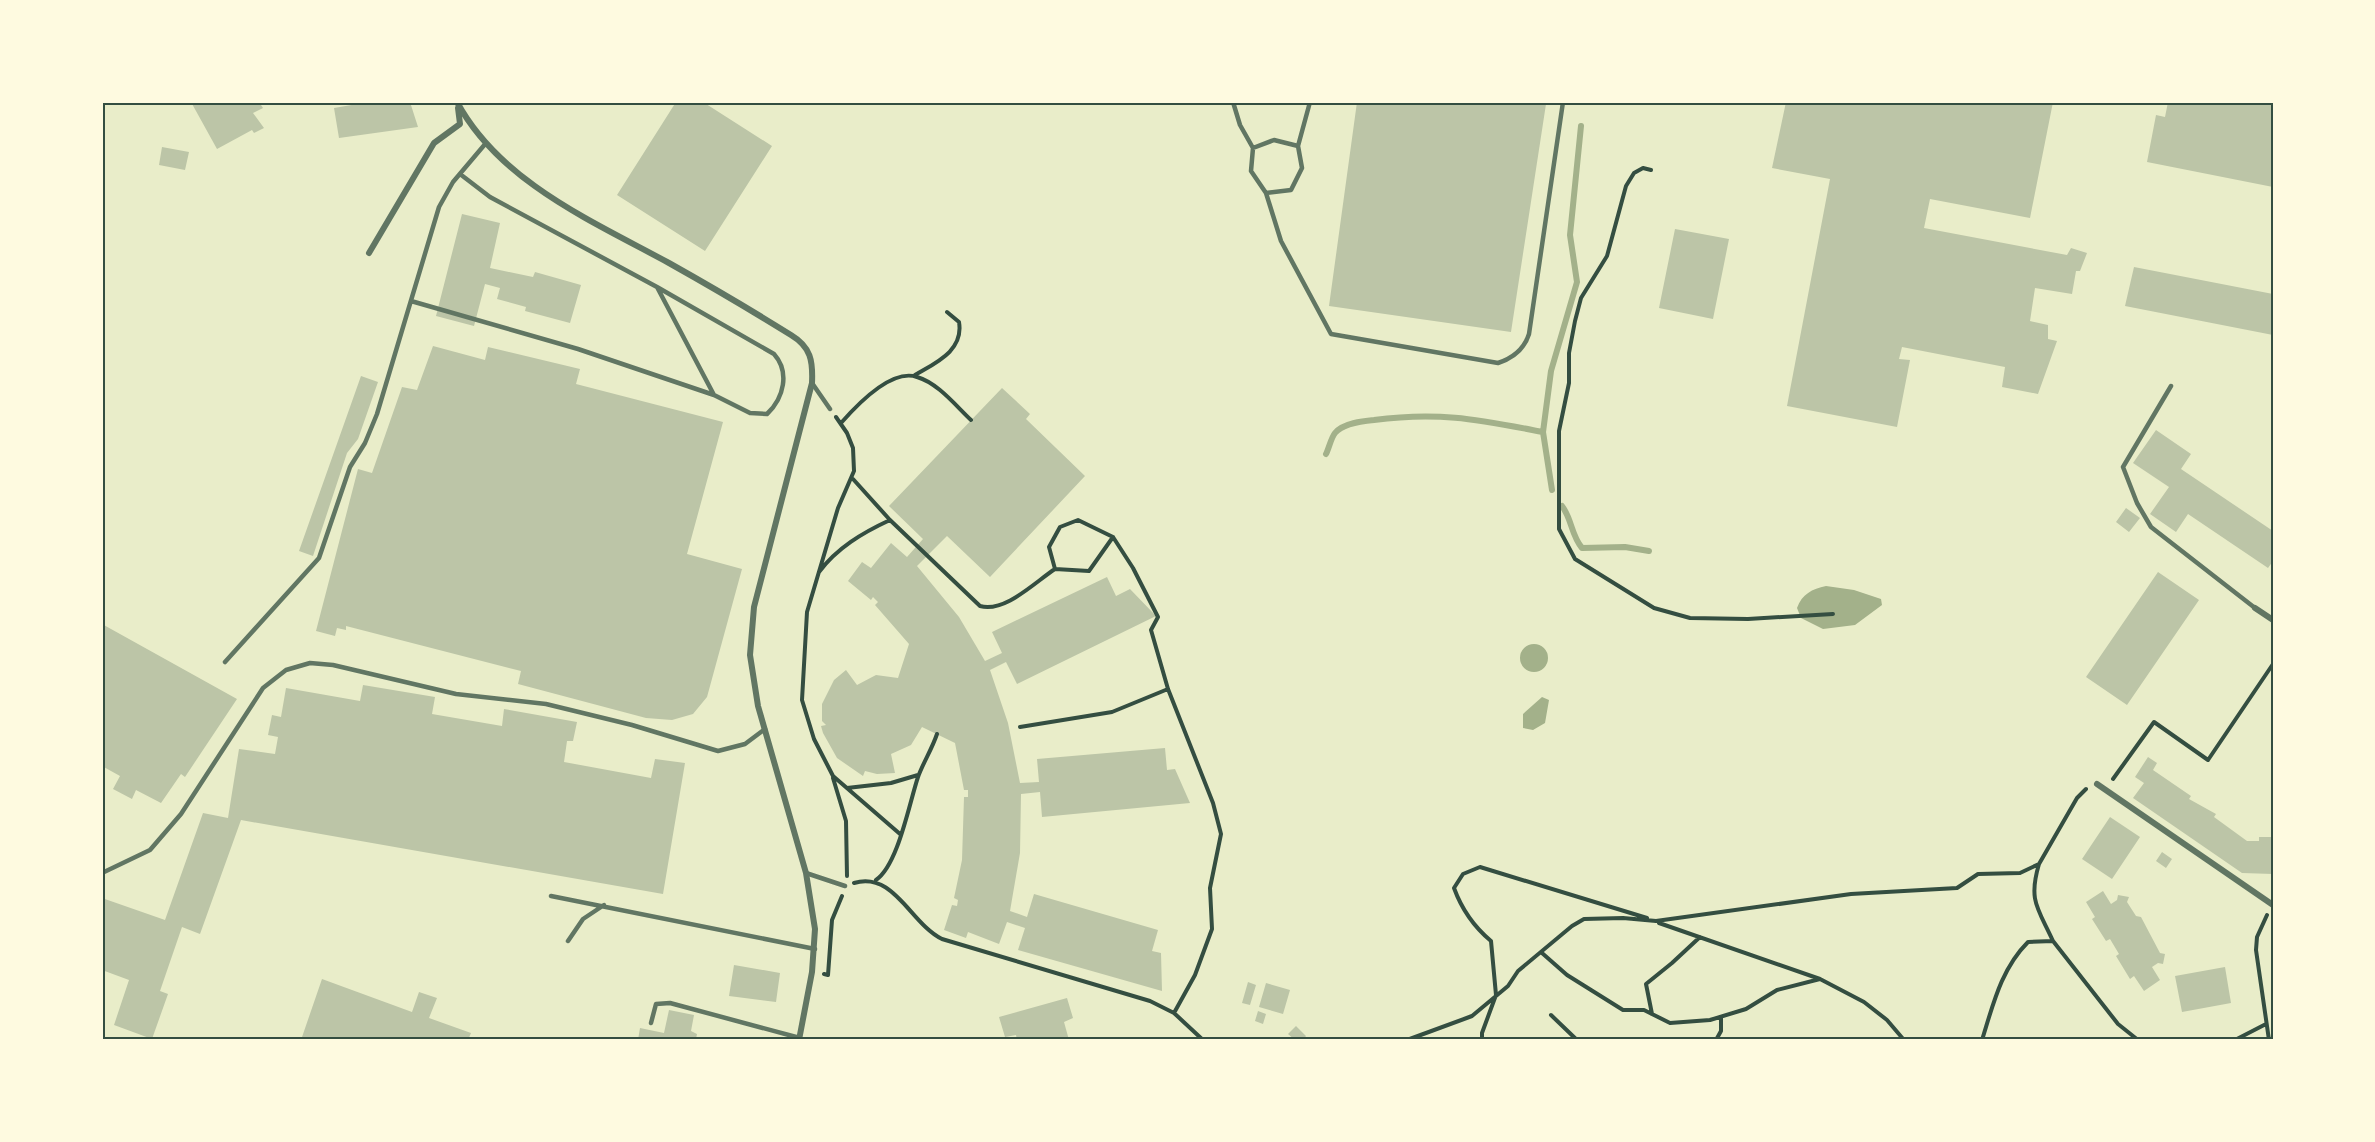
<svg xmlns="http://www.w3.org/2000/svg" width="2375" height="1142" font-family="Roboto,sans-serif">
<rect width="100%" height="100%" fill="#e9edc9"/>
<path fill="#a3b18a" d="M1826,586L1854,590L1881,599L1882,605L1855,625L1823,629L1801,618L1797,608C1802,594 1812,589 1826,586Z
M1520 658a14 14 0 1 1 28 0a14 14 0 1 1-28 0Z
M1542,697L1549,700L1545,723L1533,730L1523,728V714Z"/>
<g fill="none" stroke-linecap="round" stroke-linejoin="round">
<path stroke="#a3b18a" stroke-width="6" d="M1326,454C1329,448 1331,438 1335,433C1343,423 1363,421 1374,420C1440,411 1480,420 1543,432
M1552,490L1543,432L1551,371L1577,282L1570,235L1581,126
M1562,506C1572,519 1571,535 1582,548L1625,547L1649,551"/>
</g>
<path fill="#bcc5a7" d="M191,102H259L263,108L253,113L264,128L254,133L252,130L217,149Z
M369,102H410L418,127L339,138L334,108Z
M676,102H703L772,146L705,251L617,195Z
M1357,102L1546,104L1511,332L1329,306Z
M1786,102H2053L2030,218L1930,199L1924,228L2067,255L2071,248L2087,253L2080,271H2076L2072,294L2035,288L2030,321L2048,325V339L2057,341L2038,394L2002,387L2005,367L1902,347L1899,359L1910,360L1897,427L1787,406L1830,179L1772,168Z
M2168,102H2273V187L2147,162L2156,115L2165,117Z
M162,147L189,152L185,170L159,165Z
M462,214L500,223L490,268L533,277L535,272L581,285L570,323L525,311L526,307L497,299L500,288L485,284L474,326L436,316Z
M1675,229L1729,239L1713,319L1659,308Z
M2134,267L2273,294V335L2125,306Z
M433,346L485,360L488,347L580,369L576,384L723,422L687,554L742,569L707,697L693,714L672,720L646,718L518,684L521,671L346,626V630L337,628L335,636L316,631L358,469L372,473L402,387L417,390Z
M361,376L378,382L358,439L347,453L313,556L299,551Z
M1002,388L1030,414L1026,419L1085,476L990,577L947,536L917,566L959,617L985,661L1002,653L992,632L1107,577L1116,596L1130,589L1156,616L1017,684L1006,662L990,670L1008,723L1020,783L1039,782L1037,759L1165,748L1167,770L1175,769L1190,803L1042,817L1040,792L1021,794L1020,853L1010,911L1027,917L1034,894L1158,930L1152,951L1161,953L1162,991L1018,950L1025,928L1007,922L999,944L968,932L966,938L944,930L952,905L957,906L958,900L954,898L962,860L964,797H968V790H964L955,743L922,727L911,745L891,754L895,773L877,774L865,771L863,776L837,758L823,733L821,726L826,725L822,721V704L834,680L846,670L857,685L876,675L898,678L909,644L875,605L878,602L873,597L871,600L848,581L862,562L871,568L891,543L907,557L923,539L889,506Z
M2156,430L2191,454L2181,469L2273,531V561L2268,568L2188,514L2176,532L2150,514L2169,487L2133,463Z
M2126,508L2140,518L2129,532L2116,522Z
M2158,572L2199,600L2127,705L2086,677Z
M102,624L237,699L185,777L181,774L161,803L136,790L132,799L113,789L120,776L102,766Z
M363,685L435,697L432,714L502,726L504,709L577,722L573,741H567L564,762L651,778L655,759L685,763L663,894L241,820L200,934L182,927L160,991L168,994L152,1039L114,1025L129,980L102,970V898L165,920L203,813L228,818L239,749L275,754L278,737L268,735L272,715L281,717L286,688L360,701Z
M2148,757L2157,763L2153,770L2191,796L2189,799L2216,814L2214,817L2247,841H2259V837H2273V874L2242,873L2133,798L2144,783L2135,777Z
M2110,817L2140,837L2112,879L2082,859Z
M2162,852L2172,859L2166,868L2156,861Z
M2103,891L2111,904L2117,900L2118,895L2129,897L2127,902L2136,916L2141,917L2160,953L2165,954L2163,964L2158,963L2152,967L2160,980L2144,991L2134,976L2130,979L2116,956L2119,954L2110,939L2106,941L2092,919L2095,917L2086,902Z
M734,965L780,973L776,1002L729,996Z
M2225,967L2231,1003L2182,1012L2175,976Z
M322,979L412,1012L419,992L437,998L429,1018L471,1033L468,1040H301Z
M1248,982L1256,985L1250,1005L1242,1003Z
M1266,983L1290,990L1283,1014L1259,1007Z
M1067,998L1073,1018L1064,1022L1069,1040H1017L1016,1035L1005,1037L999,1017Z
M669,1010L694,1015L691,1031L697,1034L696,1039L638,1040L640,1028L664,1033Z
M1258,1011L1266,1014L1263,1024L1255,1021Z
M1296,1026L1306,1036L1303,1040H1295L1288,1034Z"/>
<g fill="none" stroke-linecap="round" stroke-linejoin="round">
<path stroke="#344e41" stroke-width="4" d="M1651,170L1643,168L1634,173L1626,186L1607,256L1581,298L1575,321L1569,353V383L1559,431V529L1575,559L1654,608L1690,618L1748,619L1833,614
M915,375C935,363 964,351 959,322L947,312
M836,417L847,433L853,448L854,471L838,508L807,612L802,700L814,739L833,776L900,834
M841,423C856,406 891,368 917,377C938,383 956,406 971,420
M853,479L890,520L980,606C1005,613 1035,582 1055,569L1049,547L1060,527L1078,520L1113,537L1133,568L1158,617L1151,630L1168,689L1213,803L1221,834L1210,888L1212,929L1195,975L1174,1013
M1055,569L1089,571L1113,537
M819,572C837,548 862,533 890,520
M1020,727L1112,712L1168,689
M833,778L846,821L847,876
M2113,779L2154,722L2208,760L2273,664
M847,788L891,783L918,775
M2039,864C2028,901 2038,908 2053,941
M876,880C898,865 909,804 918,777C923,763 932,749 937,734
M854,883C894,871 910,923 942,939L1150,1001L1174,1013L1203,1040
M2267,915L2257,937L2256,950L2269,1040
M1659,923L1820,979L1864,1002L1887,1020L1904,1040
M1542,953L1567,975L1623,1010H1644L1670,1023L1710,1020L1746,1009L1777,990L1820,979
M824,974L828,975L832,920L842,896
M1652,1014L1646,984L1672,963L1700,937
M1551,1015L1577,1040
M1407,1040L1472,1016L1508,986L1518,971L1572,926L1584,919L1623,918L1656,921L1851,894L1957,888L1978,874L2020,873L2039,864L2077,798L2086,789
M1482,1040V1033L1496,995L1491,941C1473,926 1462,910 1454,888L1463,874L1480,867L1647,918
M1716,1040L1721,1031V1017
M1982,1040C1993,1005 2001,969 2028,942L2053,941L2118,1024L2138,1040
M2235,1040L2266,1024"/>
<path stroke="#617663" stroke-width="4.5" d="M1233,102L1240,125L1253,148L1251,171L1266,193L1291,190L1302,168L1298,146L1274,140L1253,148
M1298,146L1310,102
M460,174L490,197L657,287L774,354C790,372 784,398 767,414L750,413L714,395L657,287
M1266,193L1281,241L1331,334L1498,363C1513,358 1524,350 1529,334L1563,102
M411,301L578,349L714,395
M812,383L830,409
M2171,386L2123,467L2137,503L2151,527L2255,608
M225,662L319,558L350,467L365,443L377,414L439,207L453,182L486,143
M102,873L150,850L181,814L263,688L286,670L310,663L333,665L456,694L546,704L632,725L718,751L745,744L765,729
M806,873L845,886
M551,896L815,949
M568,941L583,919L604,905
M651,1023L656,1004L670,1003L800,1038"/>
<path stroke="#617663" stroke-width="6" d="M457,102C500,182 592,221 669,263C710,286 751,310 791,335C811,347 813,361 812,383L754,607L750,655L758,706L806,873L815,929L812,972L799,1040
M369,253L434,143L460,124L458,108
M2255,608L2273,620
M2097,784L2273,905"/>
</g>
<rect width="2375" height="1142" fill="none" stroke="#fefae0" stroke-width="207"/>
<rect x="104" y="104" width="2168" height="934" fill="none" stroke="#344e41" stroke-width="2"/>
</svg>
